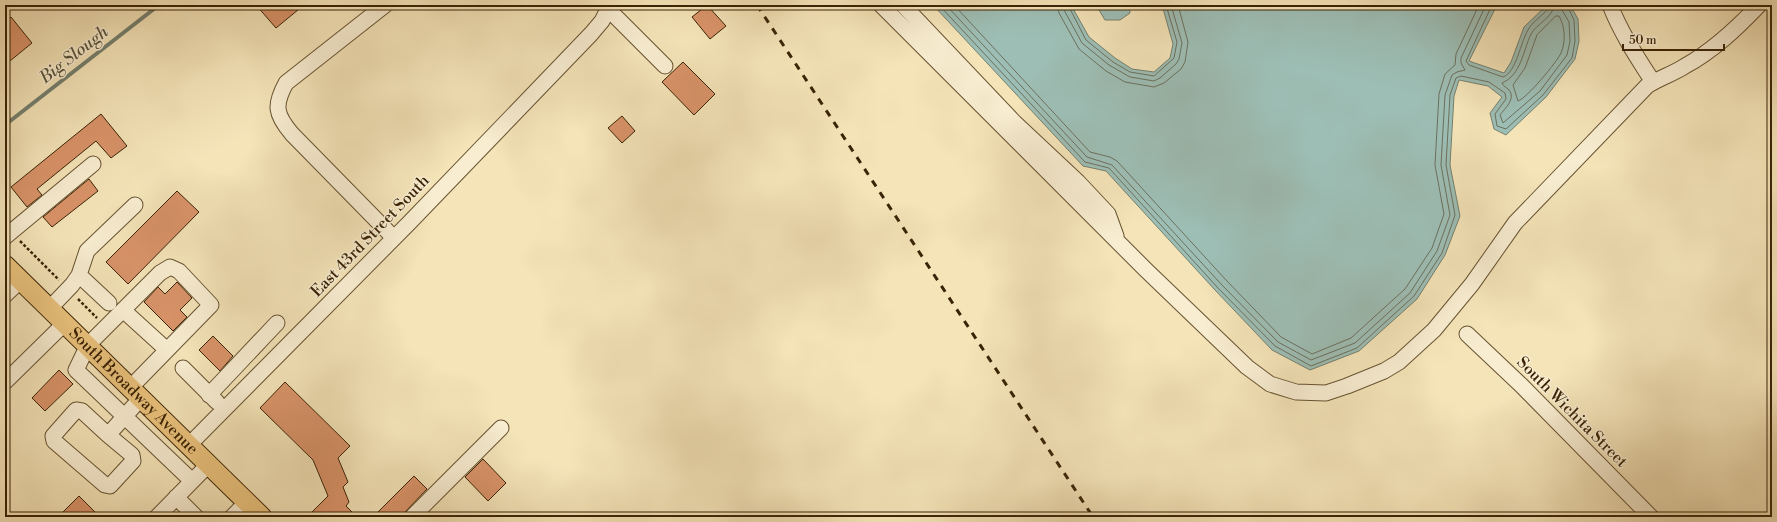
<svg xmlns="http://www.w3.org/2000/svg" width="1777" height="522" font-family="'Libre Bodoni',serif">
<rect width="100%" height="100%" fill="#f4e4b8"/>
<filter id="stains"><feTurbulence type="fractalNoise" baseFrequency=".005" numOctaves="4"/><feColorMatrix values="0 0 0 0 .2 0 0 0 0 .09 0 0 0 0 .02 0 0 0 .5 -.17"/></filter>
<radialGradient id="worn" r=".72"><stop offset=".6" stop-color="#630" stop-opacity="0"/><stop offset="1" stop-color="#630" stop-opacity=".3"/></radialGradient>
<path fill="#9dbeb5" stroke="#75806f" d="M933,5H1071L1089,37L1115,58L1132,69L1154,72L1170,58L1173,44L1162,5H1497L1469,61L1504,73L1511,62L1524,27L1547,5H1570L1578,19L1579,41L1575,59L1546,97L1506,135L1494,129L1490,113L1502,97L1488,86L1459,80L1454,96L1450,165L1460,216L1445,255L1417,299L1359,351L1310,370L1272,350L1215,290L1106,171L1083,166Z
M1096,5H1129L1130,13L1120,20H1105Z"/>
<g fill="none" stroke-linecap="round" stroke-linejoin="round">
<path stroke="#6c705e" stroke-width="1" d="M939,5L1085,162L1109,168L1218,288L1275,346L1311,366L1357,348L1414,296L1442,253L1455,215L1446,165L1450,95L1456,78L1461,76L1489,82L1505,93L1506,99L1495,114L1497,126L1506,129L1543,95L1572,58L1575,41L1574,20L1567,5
M946,5L1087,157L1112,165L1221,284L1278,342L1311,360L1355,343L1410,293L1437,251L1450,215L1441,165L1445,95L1452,75L1457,72L1465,70L1461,63V58L1486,5
M954,5L1090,152L1110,157L1117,161L1226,280L1281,337L1312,354L1351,338L1405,289L1432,248L1444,214L1435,165L1439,94L1445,74L1455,65L1456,54L1479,5
M1057,5L1059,13L1079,49L1106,71L1125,82L1154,87L1164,83L1181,69L1185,62L1188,42L1178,5
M1063,5L1064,10L1082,43L1109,65L1130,77L1154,81L1160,78L1176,64L1179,59L1182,43L1171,5
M1068,5L1086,40L1113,62L1130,72L1154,76L1174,58L1177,42L1166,5
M1492,5L1466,61L1469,65L1503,77C1516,73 1521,41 1528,30C1532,22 1542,16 1548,9L1549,5
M1554,5C1553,18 1537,23 1531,34C1523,51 1521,75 1502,83C1504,87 1506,87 1509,90C1516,99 1505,108 1500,115L1503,123L1540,91L1567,55L1570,41L1569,22L1562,10V5
M1556,16H1559C1565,26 1566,42 1561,53C1557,62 1527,98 1518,101L1513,85L1525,68L1537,35Z"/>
<path stroke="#75806f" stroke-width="4" d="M5,125L159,5"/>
</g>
<path fill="#d99369" stroke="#3a2306" d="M256,5H304L276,28Z
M707,5L726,26L710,39L692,17Z
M11,17L32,43L5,65V22Z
M683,62L715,94L694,115L662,82Z
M101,114L127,146L111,158L96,141L37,189L42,195L27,207L11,187Z
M622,116L635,131L622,143L608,128Z
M89,179L98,191L52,227L43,217Z
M177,191L199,212L128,284L106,262Z
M177,282L192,298L180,310L187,317L173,331L144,302L158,287L165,294Z
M213,336L233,356L220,371L199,350Z
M59,370L73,384L45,411L32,398Z
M285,382L350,446L338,458L348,482L343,487L349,502L346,506L357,517H307L328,496L313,460L260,408Z
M483,459L506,483L488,501L465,477Z
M414,476L427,489L406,511L403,516L373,517Z
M79,496L100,517H58Z"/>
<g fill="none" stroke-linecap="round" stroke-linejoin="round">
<g stroke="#685332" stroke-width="17">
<path id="minor" d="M385,5L286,83C274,105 275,114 292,134L394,238
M881,5L1146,270L1247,367L1270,384L1296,392L1326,393L1347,386L1384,371L1399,362L1434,330L1472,284L1515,223L1647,86C1659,78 1673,74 1685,66C1713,51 1737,28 1759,5
M903,5L1015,123L1078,182L1108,214L1116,236
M1610,5C1621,33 1637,57 1653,82
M608,9L665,66
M5,237L93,164
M79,275L109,303
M5,295L21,280
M50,308L72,285L79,275L87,251L135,205
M123,310L167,350
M1467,334L1521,385L1651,517
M183,368L217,402
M5,382L65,323
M131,387L211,305L179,271L170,267L160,273L88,345L76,370L192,481
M209,395L277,323
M108,435L132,455L133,461L110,486L105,485L54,441L53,436L76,410L82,411L108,435L141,398
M189,445L410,222L591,34L602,21L608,9L606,5
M176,497L196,517
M157,517L209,464
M232,517L247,502
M412,517L501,428"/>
</g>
<g stroke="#3a2306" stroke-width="21">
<g id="major">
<path id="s1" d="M5,265L262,517"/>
</g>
</g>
<path stroke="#3a2306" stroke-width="2.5" stroke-dasharray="3 2" stroke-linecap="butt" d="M20,241L59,280
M78,299L97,318"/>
<use href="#minor" stroke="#f8edd1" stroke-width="15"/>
<use href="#major" stroke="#eac27c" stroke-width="19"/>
<path stroke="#3a2306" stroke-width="3" stroke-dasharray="7 7" stroke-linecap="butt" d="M757,5L1093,517"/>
</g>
<g text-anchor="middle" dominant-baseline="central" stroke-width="3" stroke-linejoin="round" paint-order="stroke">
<g font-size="16" fill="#3a2306" stroke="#f8edd1">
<text transform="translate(370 236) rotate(-46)">East 43rd Street South</text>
<text stroke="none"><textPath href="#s1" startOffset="180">South Broadway Avenue</textPath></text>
<text transform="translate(1572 412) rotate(45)">South Wichita Street</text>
</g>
<g font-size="17" font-style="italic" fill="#58523b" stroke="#f8edd1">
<text transform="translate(74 55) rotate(-38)">Big Slough</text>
</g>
</g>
<rect width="1777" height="522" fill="none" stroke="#f4e4b8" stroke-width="20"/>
<rect x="6" y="6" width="1765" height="510" fill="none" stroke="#3a2306" stroke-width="2"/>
<rect x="10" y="10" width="1757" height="502" fill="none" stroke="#3a2306"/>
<path d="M1623 44v6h101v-6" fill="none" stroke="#3a2306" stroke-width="2"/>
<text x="1629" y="44" font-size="12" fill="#3a2306" stroke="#f8edd1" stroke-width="3" paint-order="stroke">50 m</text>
<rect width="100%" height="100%" filter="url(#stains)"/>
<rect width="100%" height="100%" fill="url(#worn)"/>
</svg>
